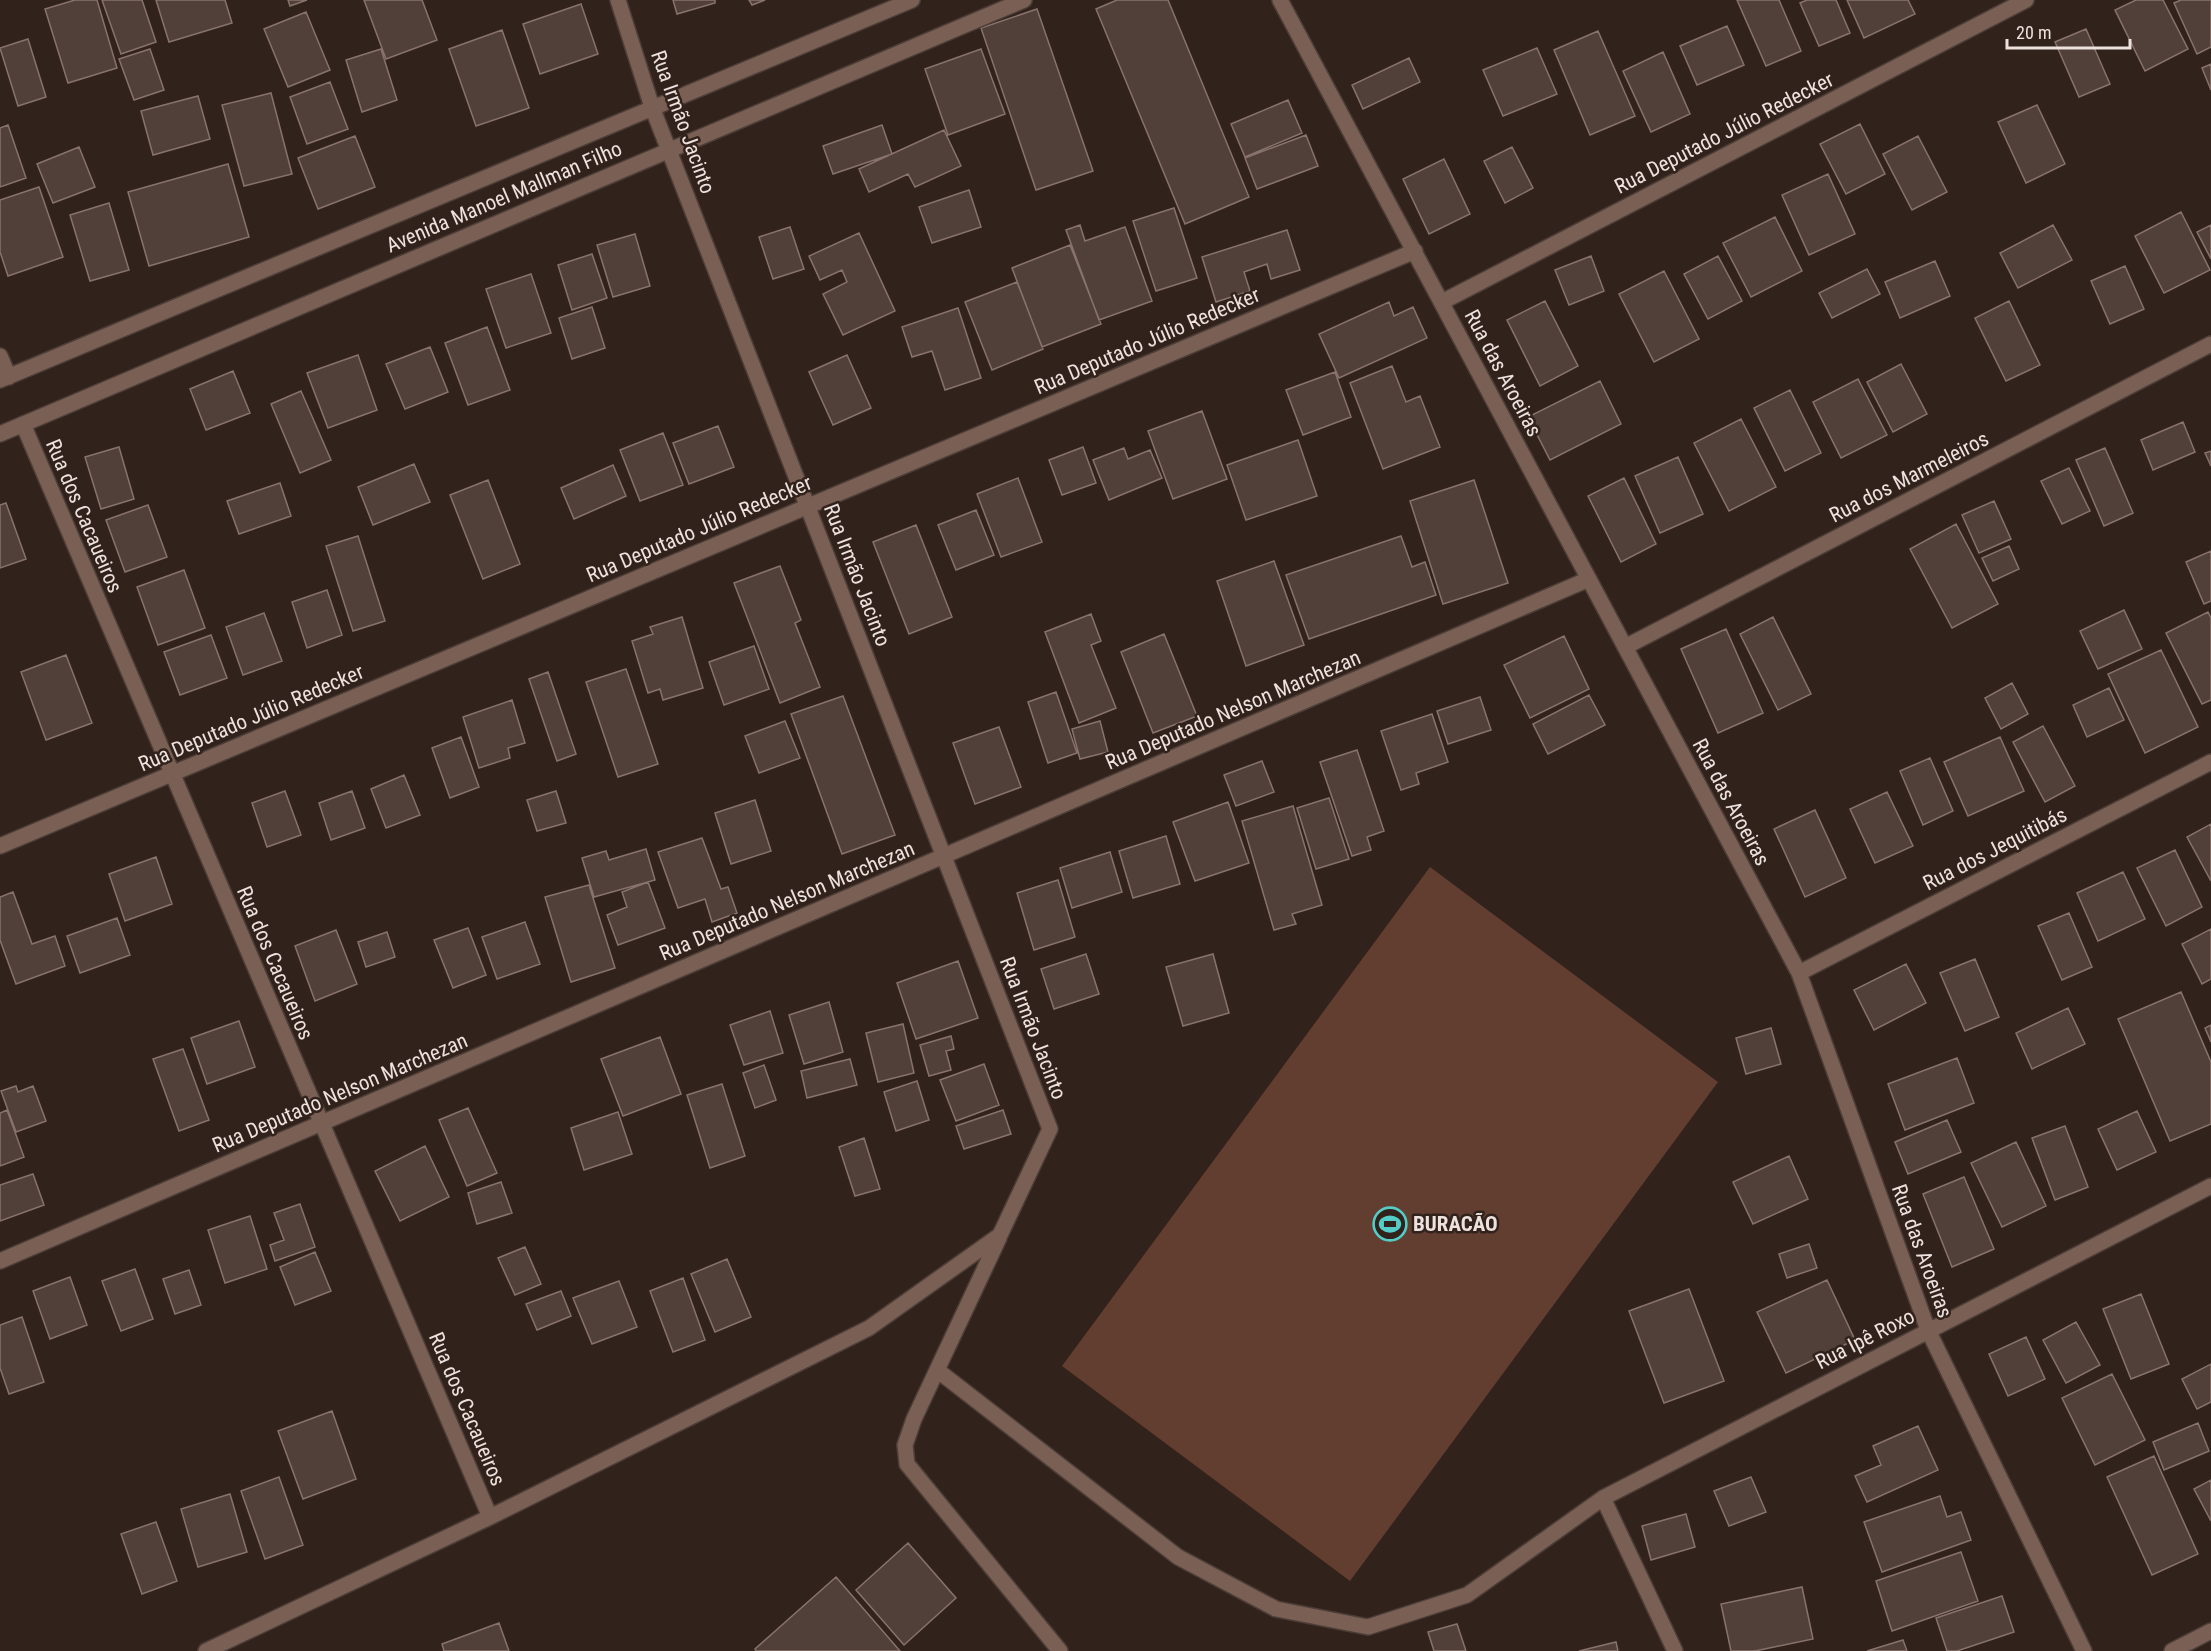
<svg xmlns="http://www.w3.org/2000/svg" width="2211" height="1651" font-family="'Roboto Condensed',sans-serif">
<rect width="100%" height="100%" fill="#32221c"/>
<path fill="#623e31" d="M1430,867L1718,1082L1350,1581L1062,1366Z"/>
<path fill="#513f39" stroke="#88736c" stroke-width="1.5" d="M75,0H97L117,68L68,83L45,9Z
M102,0H142L156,42L121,54Z
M156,0H225L232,23L169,42Z
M288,0H307L290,6Z
M364,0H422L437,40L386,59Z
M673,0H715V3L677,14Z
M749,0H765L752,5Z
M1117,0H1168L1249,197L1185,224L1096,9Z
M1737,0H1779L1801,51L1766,66Z
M1807,0H1836L1850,33L1819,46L1800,3Z
M1847,0H1908L1915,14L1864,38Z
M2136,0H2163L2188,49L2145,71L2115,10Z
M2181,0H2211V47L2197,54L2174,3Z
M581,4L598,54L540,74L523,24Z
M1037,9L1093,171L1036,190L981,28Z
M306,12L330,70L288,87L264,29Z
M1727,26L1744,65L1697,85L1680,46Z
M2086,29L2110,84L2079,97L2055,42Z
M502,30L529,108L476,126L449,49Z
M1598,31L1635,116L1590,135L1554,50Z
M28,39L46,97L18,106L0,48Z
M1537,48L1557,94L1503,116L1483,70Z
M150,49L164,90L134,100L119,59Z
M381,49L397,100L362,112L346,60Z
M981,49L1005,114L948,135L925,69Z
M1663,52L1690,114L1651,132L1623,71Z
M1409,58L1420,82L1363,109L1352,85Z
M2211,64V90L2202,68Z
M330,82L348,129L307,144L290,97Z
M271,93L292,174L244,186L222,105Z
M198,96L210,139L153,155L141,111Z
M1288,100L1302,133L1245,157L1231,124Z
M2037,105L2065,164L2026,183L1998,122Z
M1860,124L1885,174L1846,194L1820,144Z
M8,125L26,178L0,187V128Z
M882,125L892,154L833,174L823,146Z
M944,130L961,166L915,187L908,174L869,192L859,169Z
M1306,135L1318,166L1257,189L1245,158Z
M355,136L375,187L318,209L298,158Z
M1918,136L1947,192L1912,210L1883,154Z
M79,147L95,187L53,203L37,164Z
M1512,147L1533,188L1505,203L1484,161Z
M1444,159L1470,214L1429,234L1403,179Z
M228,164L249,237L149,266L128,192Z
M1828,174L1855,234L1809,255L1782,195Z
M39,187L63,257L8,276L0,252V200Z
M969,190L981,227L932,243L919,207Z
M109,203L129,270L90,281L70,215Z
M1174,208L1197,278L1156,291L1133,221Z
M2181,212L2210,270L2164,293L2135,236Z
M1775,217L1802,271L1751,297L1723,243Z
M1080,225L1085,241L1125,227L1152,301L1099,320L1066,230Z
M2053,225L2072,260L2018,288L2000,253Z
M2211,225V259L2197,232Z
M790,227L804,269L773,279L759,237Z
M1287,230L1300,270L1271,279L1267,264L1244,272L1250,291L1216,302L1202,257Z
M859,233L895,311L843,335L823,294L847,282L842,270L820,280L809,256Z
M635,234L650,286L613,297L597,245Z
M1070,245L1101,324L1042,347L1012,268Z
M592,254L607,298L572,310L558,265Z
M1591,256L1604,291L1569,305L1555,270Z
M1718,256L1742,301L1708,319L1684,274Z
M1935,261L1950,296L1900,318L1885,282Z
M2125,266L2144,309L2110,324L2091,281Z
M1867,269L1880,294L1832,318L1819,293Z
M1664,271L1699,339L1654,362L1619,294Z
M531,274L551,333L506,348L486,289Z
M1017,282L1043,349L992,370L965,302Z
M1545,301L1578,366L1540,386L1507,320Z
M2009,301L2040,365L2006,381L1975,318Z
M1389,302L1394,316L1413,307L1427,338L1339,378L1319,334Z
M592,307L605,348L572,359L559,318Z
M958,308L981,378L945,390L932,351L912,357L902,327Z
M487,327L510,390L468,405L445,343Z
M430,347L448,392L405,409L386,364Z
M358,355L377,410L328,428L307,373Z
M847,355L871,408L833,425L809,372Z
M1901,364L1927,414L1893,432L1867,382Z
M1392,366L1406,402L1420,396L1440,447L1383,469L1350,383Z
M233,371L250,413L206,430L190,389Z
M1335,372L1351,417L1303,435L1286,390Z
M1858,379L1887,435L1841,458L1813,402Z
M1600,381L1621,424L1550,460L1528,417Z
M1790,390L1821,453L1785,471L1754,408Z
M301,391L331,460L300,473L271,404Z
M1202,411L1227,479L1173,499L1148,431Z
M1741,419L1776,487L1729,511L1694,443Z
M2183,422L2195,452L2153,470L2141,440Z
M718,426L734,467L689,484L673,443Z
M663,433L683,485L640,501L620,450Z
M1298,440L1317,496L1246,520L1227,465Z
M119,447L134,499L101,509L85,457Z
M1083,447L1096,483L1062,495L1049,460Z
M1124,448L1128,459L1150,450L1162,478L1109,500L1093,460Z
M2105,448L2133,513L2104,526L2076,460Z
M2211,451V466L2205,453Z
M1678,457L1703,514L1660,533L1635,476Z
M414,464L430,502L373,525L358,487Z
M613,465L626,496L574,519L561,488Z
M2069,468L2090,511L2062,524L2041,481Z
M1018,478L1042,542L1001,557L977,494Z
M1624,478L1656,544L1621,562L1588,496Z
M488,480L520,564L483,579L450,495Z
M1474,480L1508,583L1443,604L1410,501Z
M280,483L291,516L239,534L227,501Z
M1994,501L2011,539L1979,553L1962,515Z
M6,503L26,559L0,568V505Z
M148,505L167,557L125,572L106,520Z
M976,510L994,555L956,570L938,525Z
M1956,524L1998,604L1952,628L1910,549Z
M916,525L952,617L909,634L873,542Z
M358,536L385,621L353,631L326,546Z
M1401,536L1412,567L1425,562L1436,595L1309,639L1286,575Z
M2009,546L2019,569L1993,581L1982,558Z
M2211,551V601L2204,604L2186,562Z
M1274,561L1304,645L1246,666L1217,581Z
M780,566L801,620L795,623L820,687L780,703L734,583Z
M184,570L205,628L158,645L137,587Z
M327,590L342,635L307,648L292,602Z
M2124,610L2142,649L2098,669L2080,631Z
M2208,612L2211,618V700L2202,704L2166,633Z
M264,613L282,661L243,675L226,627Z
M1091,614L1101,641L1091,645L1116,708L1079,723L1045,632Z
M682,617L703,688L663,700L660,689L648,693L632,641L653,634L650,627Z
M1773,617L1811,694L1778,710L1740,634Z
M1726,629L1763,713L1718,733L1681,649Z
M1164,634L1197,716L1153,733L1121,652Z
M211,635L227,678L180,695L164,652Z
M1564,636L1589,689L1530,718L1504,665Z
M754,646L769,689L724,705L709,662Z
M2161,650L2198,727L2145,753L2108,674Z
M66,655L92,723L46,740L21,672Z
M626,669L658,764L618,777L586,682Z
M548,672L576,754L557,761L529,679Z
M2012,683L2028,714L2001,729L1985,698Z
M2109,688L2124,720L2087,737L2073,705Z
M1056,692L1077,753L1048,763L1028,702Z
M1589,695L1605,725L1548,754L1533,724Z
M843,696L895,835L842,854L791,714Z
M1480,697L1491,730L1448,744L1437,711Z
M512,700L525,743L508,748L510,758L479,768L463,717Z
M1432,714L1448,762L1416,773L1419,784L1401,790L1381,731Z
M785,721L800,758L759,773L745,736Z
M1100,721L1108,752L1080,759L1072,729Z
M2043,726L2075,786L2045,802L2013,742Z
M999,727L1021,787L975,804L953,743Z
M461,737L479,787L450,798L432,748Z
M2000,737L2024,791L1968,816L1944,762Z
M1357,750L1384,831L1367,837L1371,850L1352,856L1320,762Z
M1930,758L1953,811L1923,825L1900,771Z
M1262,761L1274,792L1236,806L1224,775Z
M404,775L420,815L386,828L371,789Z
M285,791L301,835L267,847L252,803Z
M352,791L365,828L331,840L319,803Z
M556,791L566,823L537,831L527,800Z
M1887,792L1913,846L1875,863L1850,809Z
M1329,798L1349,859L1316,869L1297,808Z
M755,800L771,851L731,864L715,813Z
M1228,802L1249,863L1195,881L1173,822Z
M1293,806L1322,905L1292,914L1296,924L1274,930L1242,821Z
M1815,810L1846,878L1805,897L1774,829Z
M2211,824V881L2187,837Z
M1166,836L1180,884L1133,898L1119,851Z
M702,838L721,889L728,887L737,913L712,922L705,899L678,908L658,852Z
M646,849L655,880L594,897L582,858L606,851L609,860Z
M2175,850L2202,907L2166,926L2137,868Z
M1110,852L1122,892L1072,908L1060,868Z
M156,857L172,904L125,921L109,874Z
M2123,872L2145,919L2098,941L2077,893Z
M1058,880L1075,937L1034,950L1017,893Z
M648,882L665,928L618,945L607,915L627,907L622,892Z
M589,885L615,968L571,982L545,897Z
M13,892L32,944L55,936L65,966L16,984L0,940V897Z
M2069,913L2092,967L2062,980L2038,926Z
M117,918L130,955L80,973L67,936Z
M525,922L540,964L497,979L482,937Z
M468,928L486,975L453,988L434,940Z
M2211,929V979L2202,984L2182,944Z
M336,930L357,984L315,1001L295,946Z
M387,932L395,957L366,967L358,942Z
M1086,954L1099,994L1054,1009L1041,969Z
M1213,954L1229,1013L1183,1026L1166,967Z
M1975,959L1999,1017L1965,1031L1940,973Z
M958,961L978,1018L916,1039L897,983Z
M1906,964L1926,1003L1874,1030L1854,990Z
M2181,992L2211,1062V1124L2170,1141L2118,1019Z
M829,1002L843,1052L804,1064L789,1015Z
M2068,1008L2085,1044L2032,1069L2016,1033Z
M770,1011L783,1053L744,1065L730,1025Z
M239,1021L255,1067L207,1084L191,1038Z
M903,1024L914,1073L878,1082L866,1033Z
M2211,1025V1042L2205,1028Z
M1771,1028L1781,1064L1746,1074L1736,1038Z
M951,1036L954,1049L946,1051L951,1070L929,1076L920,1045Z
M660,1037L681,1094L623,1116L601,1059Z
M183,1049L209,1120L179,1131L153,1059Z
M1957,1058L1974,1103L1905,1130L1888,1084Z
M850,1059L857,1085L807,1098L801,1071Z
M984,1064L999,1105L956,1121L940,1080Z
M764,1065L776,1100L755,1108L743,1073Z
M917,1081L929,1120L896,1131L884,1092Z
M722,1084L745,1156L710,1168L687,1095Z
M16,1086L18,1092L33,1086L46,1121L16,1132L1,1091Z
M468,1108L497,1173L467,1186L439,1120Z
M7,1110L24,1157L0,1166V1113Z
M1003,1110L1011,1134L964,1149L956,1126Z
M2137,1111L2156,1152L2117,1170L2098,1129Z
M618,1112L632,1154L584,1170L571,1128Z
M1947,1120L1961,1152L1908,1174L1895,1142Z
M2065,1126L2088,1187L2055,1200L2032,1138Z
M864,1138L880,1189L855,1196L839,1147Z
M2016,1142L2046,1206L2002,1227L1971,1163Z
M425,1146L449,1197L400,1221L375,1171Z
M1789,1156L1808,1199L1753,1224L1733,1182Z
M33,1174L44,1205L0,1221V1185Z
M1964,1177L1994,1249L1952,1267L1923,1194Z
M501,1182L512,1213L477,1224L468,1193Z
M300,1204L315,1247L275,1261L270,1245L284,1240L274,1213Z
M250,1216L267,1269L225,1283L208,1230Z
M1809,1244L1817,1268L1787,1278L1779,1254Z
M525,1247L541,1284L515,1295L498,1258Z
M315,1252L331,1291L295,1305L280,1267Z
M727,1259L751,1317L715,1332L691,1274Z
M135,1269L153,1319L121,1331L102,1281Z
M189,1270L201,1305L175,1314L163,1279Z
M70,1277L87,1325L50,1339L33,1291Z
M683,1278L705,1340L673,1352L650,1291Z
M1827,1280L1855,1340L1786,1373L1757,1312Z
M619,1281L637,1327L592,1344L573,1298Z
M1689,1289L1724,1381L1664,1403L1629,1311Z
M561,1291L571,1316L537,1330L526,1304Z
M2141,1294L2169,1364L2131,1379L2103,1309Z
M22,1317L44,1382L9,1394L0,1368V1325Z
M2076,1322L2100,1365L2066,1383L2043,1340Z
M2026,1337L2045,1379L2008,1396L1989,1354Z
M2211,1364V1402L2197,1409L2182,1379Z
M2112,1374L2145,1440L2095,1465L2062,1398Z
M332,1411L356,1479L303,1499L278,1431Z
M2198,1423L2209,1451L2164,1470L2153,1442Z
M1918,1426L1938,1470L1867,1502L1855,1476L1881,1465L1873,1446Z
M2154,1456L2198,1554L2152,1575L2107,1477Z
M279,1477L303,1545L265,1559L241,1491Z
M1751,1477L1766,1512L1729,1526L1714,1491Z
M2211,1480V1521L2194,1489Z
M230,1494L247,1552L198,1567L181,1509Z
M1940,1496L1947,1517L1961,1512L1971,1540L1882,1572L1864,1522Z
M1686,1514L1695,1547L1651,1560L1642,1526Z
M156,1522L177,1581L142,1594L121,1534Z
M908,1543L956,1598L904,1645L856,1590Z
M1961,1552L1978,1601L1892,1631L1876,1581Z
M836,1577L900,1651H756L755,1649Z
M1802,1587L1813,1639L1755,1651H1731L1721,1604Z
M2002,1596L2014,1632L1957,1651H1947L1936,1618Z
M499,1623L509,1651H444L442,1644Z
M1457,1624L1466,1651H1434L1428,1632Z
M1903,1640L1907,1651H1867Z
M1616,1642L1618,1651H1579Z"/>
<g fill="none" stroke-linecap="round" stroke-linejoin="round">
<g stroke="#4c3d37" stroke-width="18">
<path id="minor" d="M1280,0L1799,973L1928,1330L2084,1651
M1442,302L2026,0
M0,356L9,377
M0,380L912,0
M23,424L490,1517
M0,434L1024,0
M1625,647L2211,344
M0,846L1415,251
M1799,973L2211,762
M999,1238L937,1370L1178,1557L1276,1609L1368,1627L1467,1595L1603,1498L2211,1186
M0,1261L1589,579
M937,1370L914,1419L905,1445L907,1464L1060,1651
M1603,1498L1675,1651
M206,1651L490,1517L869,1328L1000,1235L1050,1129L652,107L618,0
M2172,1651L2211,1631"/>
</g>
<use href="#minor" stroke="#7a5f55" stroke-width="15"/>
</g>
<defs>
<g id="stadium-ring" transform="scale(1.725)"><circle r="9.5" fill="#32221c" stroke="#54cdc8" stroke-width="1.5"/><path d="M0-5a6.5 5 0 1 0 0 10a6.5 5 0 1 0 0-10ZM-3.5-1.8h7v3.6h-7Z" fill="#54cdc8"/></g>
</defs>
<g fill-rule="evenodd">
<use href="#stadium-ring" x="1390" y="1224"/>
</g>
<g text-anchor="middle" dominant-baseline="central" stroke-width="5" stroke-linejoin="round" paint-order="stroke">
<g font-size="21" fill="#eee2de" stroke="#32221c">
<text transform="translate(683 122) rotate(70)">Rua Irmão Jacinto</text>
<text transform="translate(1724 133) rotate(-27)">Rua Deputado Júlio Redecker</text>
<text transform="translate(504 197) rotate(-23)">Avenida Manoel Mallman Filho</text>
<text transform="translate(1147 341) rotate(-23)">Rua Deputado Júlio Redecker</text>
<text transform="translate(1503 373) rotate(62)">Rua das Aroeiras</text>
<text transform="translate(1909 477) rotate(-27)">Rua dos Marmeleiros</text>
<text transform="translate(84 516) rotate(67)">Rua dos Cacaueiros</text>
<text transform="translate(699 529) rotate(-23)">Rua Deputado Júlio Redecker</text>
<text transform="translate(857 575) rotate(69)">Rua Irmão Jacinto</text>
<text transform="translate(1233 710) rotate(-23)">Rua Deputado Nelson Marchezan</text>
<text transform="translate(251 718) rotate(-23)">Rua Deputado Júlio Redecker</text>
<text transform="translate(1731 802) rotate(62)">Rua das Aroeiras</text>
<text transform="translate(1995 849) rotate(-27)">Rua dos Jequitibás</text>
<text transform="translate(787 901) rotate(-23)">Rua Deputado Nelson Marchezan</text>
<text transform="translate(275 963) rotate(67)">Rua dos Cacaueiros</text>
<text transform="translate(1033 1028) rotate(69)">Rua Irmão Jacinto</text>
<text transform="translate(340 1093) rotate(-23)">Rua Deputado Nelson Marchezan</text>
<text transform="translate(1922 1251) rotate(70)">Rua das Aroeiras</text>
<text transform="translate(1865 1339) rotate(-27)">Rua Ipê Roxo</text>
<text transform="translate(467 1409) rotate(67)">Rua dos Cacaueiros</text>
</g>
<g font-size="21" font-weight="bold" fill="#eee2de" stroke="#32221c" text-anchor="start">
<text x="1413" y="1224">BURACÃO</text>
</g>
</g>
<path d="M2007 39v9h123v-9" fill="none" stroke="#eee2de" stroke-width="3"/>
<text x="2016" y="39" font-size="18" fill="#eee2de" stroke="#32221c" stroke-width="4.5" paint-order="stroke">20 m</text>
</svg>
